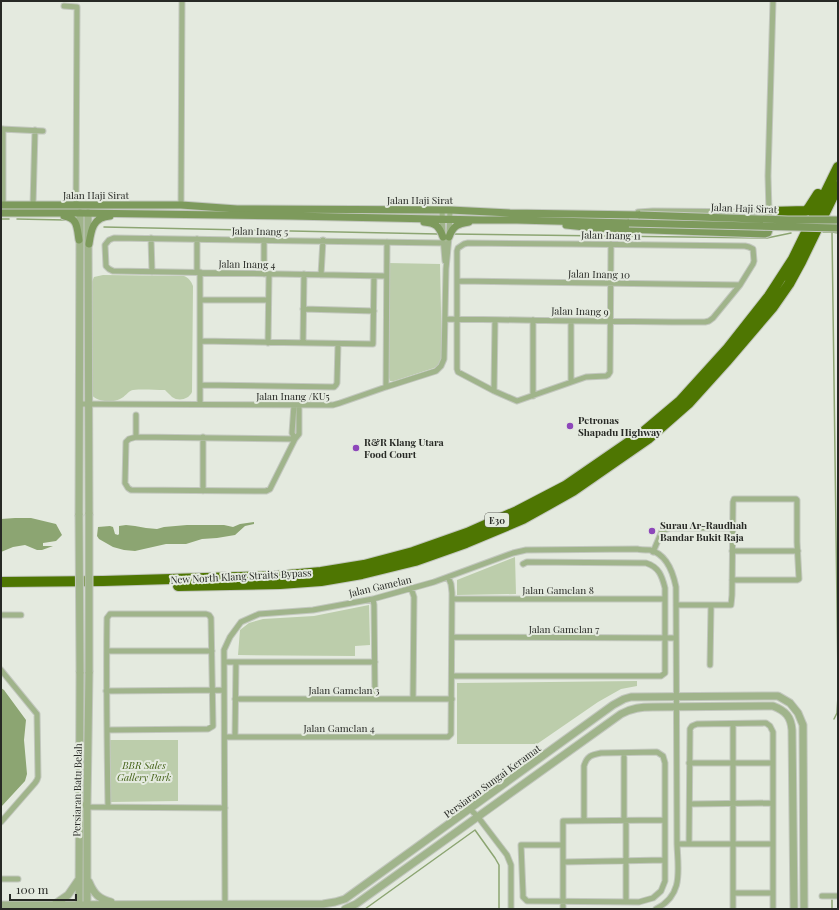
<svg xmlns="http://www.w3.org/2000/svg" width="839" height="910" font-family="'Playfair Display',serif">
<rect width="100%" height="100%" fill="#e4eadf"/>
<path fill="#bccdab" d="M388,263L440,264L442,360L439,365L434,368L394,381H390L389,378Z
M103,275L184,276C189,278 191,281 193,286L192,392C189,399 179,402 172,397C170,395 167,392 165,390C155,390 143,389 133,390C128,391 125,397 120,399C112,403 96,402 91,394V284L94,277Z
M515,557L516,594L457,595V580Z
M369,605L370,645L355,646V656L238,655L240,630L249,623L263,619L314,616Z
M637,681V686L621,689L598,702L537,744H457V683Z
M110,740H178V801L110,802Z"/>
<path fill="#8ca572" d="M15,518H31L56,524L62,535L56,541L43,543V546H53L42,550H37L25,545L13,547L1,552V519Z
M254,522V524L245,526L235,535L217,538L202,539L186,544H166L135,551L124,550L113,547L99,539L97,536L98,527L110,526L113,527L115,534L118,535L119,534V526L126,525L135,526L146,528L157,529L164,527L187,525H224L233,527L240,524Z
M1,688L4,690L26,720L24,740L27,774L25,781L1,807Z"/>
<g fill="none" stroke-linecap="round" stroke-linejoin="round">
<path stroke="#8ca572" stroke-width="1.5" d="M1,219H9
M17,219L65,220
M104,227L438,234
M823,232H832
M838,233L832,232L838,679
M452,234L767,238L791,233
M834,719L837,713L838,696
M832,900V909
M365,909L475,830L495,858L499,865V909"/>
<g stroke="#c2c7be" stroke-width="7">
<path id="minor" d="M64,6L77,7L76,205
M1,129L43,131
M3,129V205
M33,205L35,130
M181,205L182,1
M442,210L443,237L445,261
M638,212L653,211L769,212L768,176L773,1
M151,238L152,272
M197,239V272
M264,240V274
M200,272V404
M321,275L323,240
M386,276L113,271L109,269L106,266L105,245L109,240L114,238L443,243
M458,281L740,285
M200,300H268
M303,309L374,311
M446,319C532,320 618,322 705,322L709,321L713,318L740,285L753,264L754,261L753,249L749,247L745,246L572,244L468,243L464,244L458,248L457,251V369L458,372L494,391L517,401L586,377L606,376L608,375L610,372L611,244
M200,341L373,344L374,276
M268,343L269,274
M303,343L304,274
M571,382V321
M200,385L334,387L336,385L337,383L338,344
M386,387L387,242
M494,391L495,320
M533,396V320
M79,404L333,405L340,403L386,387L436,371L441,366L444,359L446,269L449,237L450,210
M294,405L292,433L295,439
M136,415V437
M295,439L136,437L129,439L126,442L125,483L128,488L131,490L266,491L270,489L295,439L299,434V405
M203,491V437
M732,551H798
M653,552L662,531L670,528H733
M411,588L414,597L413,699
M373,599L374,605L375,699
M452,599H665
M676,605H731L732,595L733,502L734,499H796L797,500V542L799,579L797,580H732
M1,615H21
M452,637L676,638
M107,651H212
M224,662H375
M710,665L711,606
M1,670L37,714L38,777L37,780L35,783L1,822
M452,676H661L665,673V588C662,576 659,567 646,563L527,562L523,564
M106,691L224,690
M235,699H452
M107,730L208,729L213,726L211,618L209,615L206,614H110L107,618C106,681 107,744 108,807
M225,737H448L451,734L452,593L451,584L448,577
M235,737L236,662
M689,763H773
M690,804L773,803
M84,805L87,807L225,808
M470,809L478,817L507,855L511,865V909
M624,821V753
M626,821V902
M677,844H773
M689,844L690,729L692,726L697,724L766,723L770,726L773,732V909
M563,845H521L523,893V897L527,901L639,902L653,898L661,891L665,881V763L663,756L657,752L601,753C591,755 587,756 584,766V821
M563,862L665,860
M1,879H18
M733,893H773
M822,896H838
M225,904L224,650L230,637L241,622L259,614L313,610L373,599L434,582L513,553L526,550L637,549C641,550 646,550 650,550C666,554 673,572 676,587L677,844C678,870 684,895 656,909
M563,909V821L665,820
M733,909V724"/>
</g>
<g stroke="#c2c7be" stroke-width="9">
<path id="tertiary" d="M88,213L89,514
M79,515L80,213
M89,882C94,894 99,899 111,902
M55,904L68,895L79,879
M1,905L323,904L335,902L345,899L613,705L624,699L631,697L765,696H778L790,703L798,713L803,725L804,909
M87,907V807L89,672
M79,909L80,672
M345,909L356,904L621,714C632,708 641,707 653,707L773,706C786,711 791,717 792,730L794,909"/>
</g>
<g stroke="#c2c7be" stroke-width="9">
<path id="secondary" d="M1,205H181L237,209L450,210L510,213L640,215
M1,213H80L290,216L483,220H517L629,223
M64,216C78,218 77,228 79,240
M424,222C436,223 439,226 443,237
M566,225L594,228L765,234L768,233L769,230V222
M449,237C453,226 457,224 469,222
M89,244C91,230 93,217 110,216"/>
</g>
<g stroke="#c2c7be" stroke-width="12">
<path id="motorway" d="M769,212L806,211L809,208L818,194
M1,582L103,581L277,576L321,572L364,565L413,552L467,533L517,511L565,486L642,433L680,401L728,348L769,296L793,259L838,167
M178,586L280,584L321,581L362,574L415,561L466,543L523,519L573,491L648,439L689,403L726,362L773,307L789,284L801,262L838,186"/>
</g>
<use href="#minor" stroke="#a0b48b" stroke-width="5"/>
<use href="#tertiary" stroke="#a0b48b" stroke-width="7"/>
<use href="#secondary" stroke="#7d9a5c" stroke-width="7"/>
<use href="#motorway" stroke="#4e7602" stroke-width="10"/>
<g stroke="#c2c7be" stroke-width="9" stroke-linecap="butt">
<path id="tertiary-bridge" d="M89,514V672
M79,515L80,672"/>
</g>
<g stroke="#c2c7be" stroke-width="9" stroke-linecap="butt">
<path id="secondary-bridge" d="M640,215L788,220H838
M629,223L838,228"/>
</g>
<use href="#tertiary-bridge" stroke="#a0b48b" stroke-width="7"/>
<use href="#secondary-bridge" stroke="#7d9a5c" stroke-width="7"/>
</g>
<g fill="#8d47ba" stroke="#e4eadf" stroke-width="1.5">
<circle cx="570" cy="426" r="4"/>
<circle cx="356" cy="448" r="4"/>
<circle cx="652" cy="531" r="4"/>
</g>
<g text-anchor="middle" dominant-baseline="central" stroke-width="4" stroke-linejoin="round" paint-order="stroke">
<rect fill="#e4eadf" stroke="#60635d" stroke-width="1" x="485" y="513" width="24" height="14" rx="3"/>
<g font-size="9" font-weight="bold" fill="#272925">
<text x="497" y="520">E30</text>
</g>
<g font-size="10" fill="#272925" stroke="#e4eadf">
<text x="96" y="195">Jalan Haji Sirat</text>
<text x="420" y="200">Jalan Haji Sirat</text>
<text transform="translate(744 208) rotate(2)">Jalan Haji Sirat</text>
<text transform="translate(260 231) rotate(1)">Jalan Inang 5</text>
<text transform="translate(611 235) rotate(1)">Jalan Inang 11</text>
<text transform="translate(247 264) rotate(1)">Jalan Inang 4</text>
<text transform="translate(599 274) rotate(1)">Jalan Inang 10</text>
<text transform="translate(580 311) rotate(1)">Jalan Inang 9</text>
<text x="293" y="396">Jalan Inang /KU5</text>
<text transform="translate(241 576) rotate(-3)">New North Klang Straits Bypass</text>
<text transform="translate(380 586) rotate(-13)">Jalan Gamelan</text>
<text x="558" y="590">Jalan Gamelan 8</text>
<text x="564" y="629">Jalan Gamelan 7</text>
<text x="344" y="690">Jalan Gamelan 3</text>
<text x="339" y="728">Jalan Gamelan 4</text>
<text transform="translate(492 781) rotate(-36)">Persiaran Sungai Keramat</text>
<text transform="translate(77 790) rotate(-89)">Persiaran Batu Belah</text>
</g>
<g font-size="10" font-weight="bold" fill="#272925" stroke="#e4eadf" text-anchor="start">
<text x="578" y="420">Petronas<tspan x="578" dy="12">Shapadu Highway</tspan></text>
<text x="364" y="442">R&amp;R Klang Utara<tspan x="364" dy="12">Food Court</tspan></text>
<text x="660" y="525">Surau Ar-Raudhah<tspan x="660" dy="12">Bandar Bukit Raja</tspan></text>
</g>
<g font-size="10" font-style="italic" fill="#446218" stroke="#e4eadf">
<text x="144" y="765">BBR Sales<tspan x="144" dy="12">Gallery Park</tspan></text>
</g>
</g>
<rect width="839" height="910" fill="none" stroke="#272925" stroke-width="4"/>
<path d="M10 894v6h66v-6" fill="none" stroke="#272925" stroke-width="2"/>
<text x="16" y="894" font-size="12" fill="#272925" stroke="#e4eadf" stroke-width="3" paint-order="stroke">100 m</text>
</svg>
